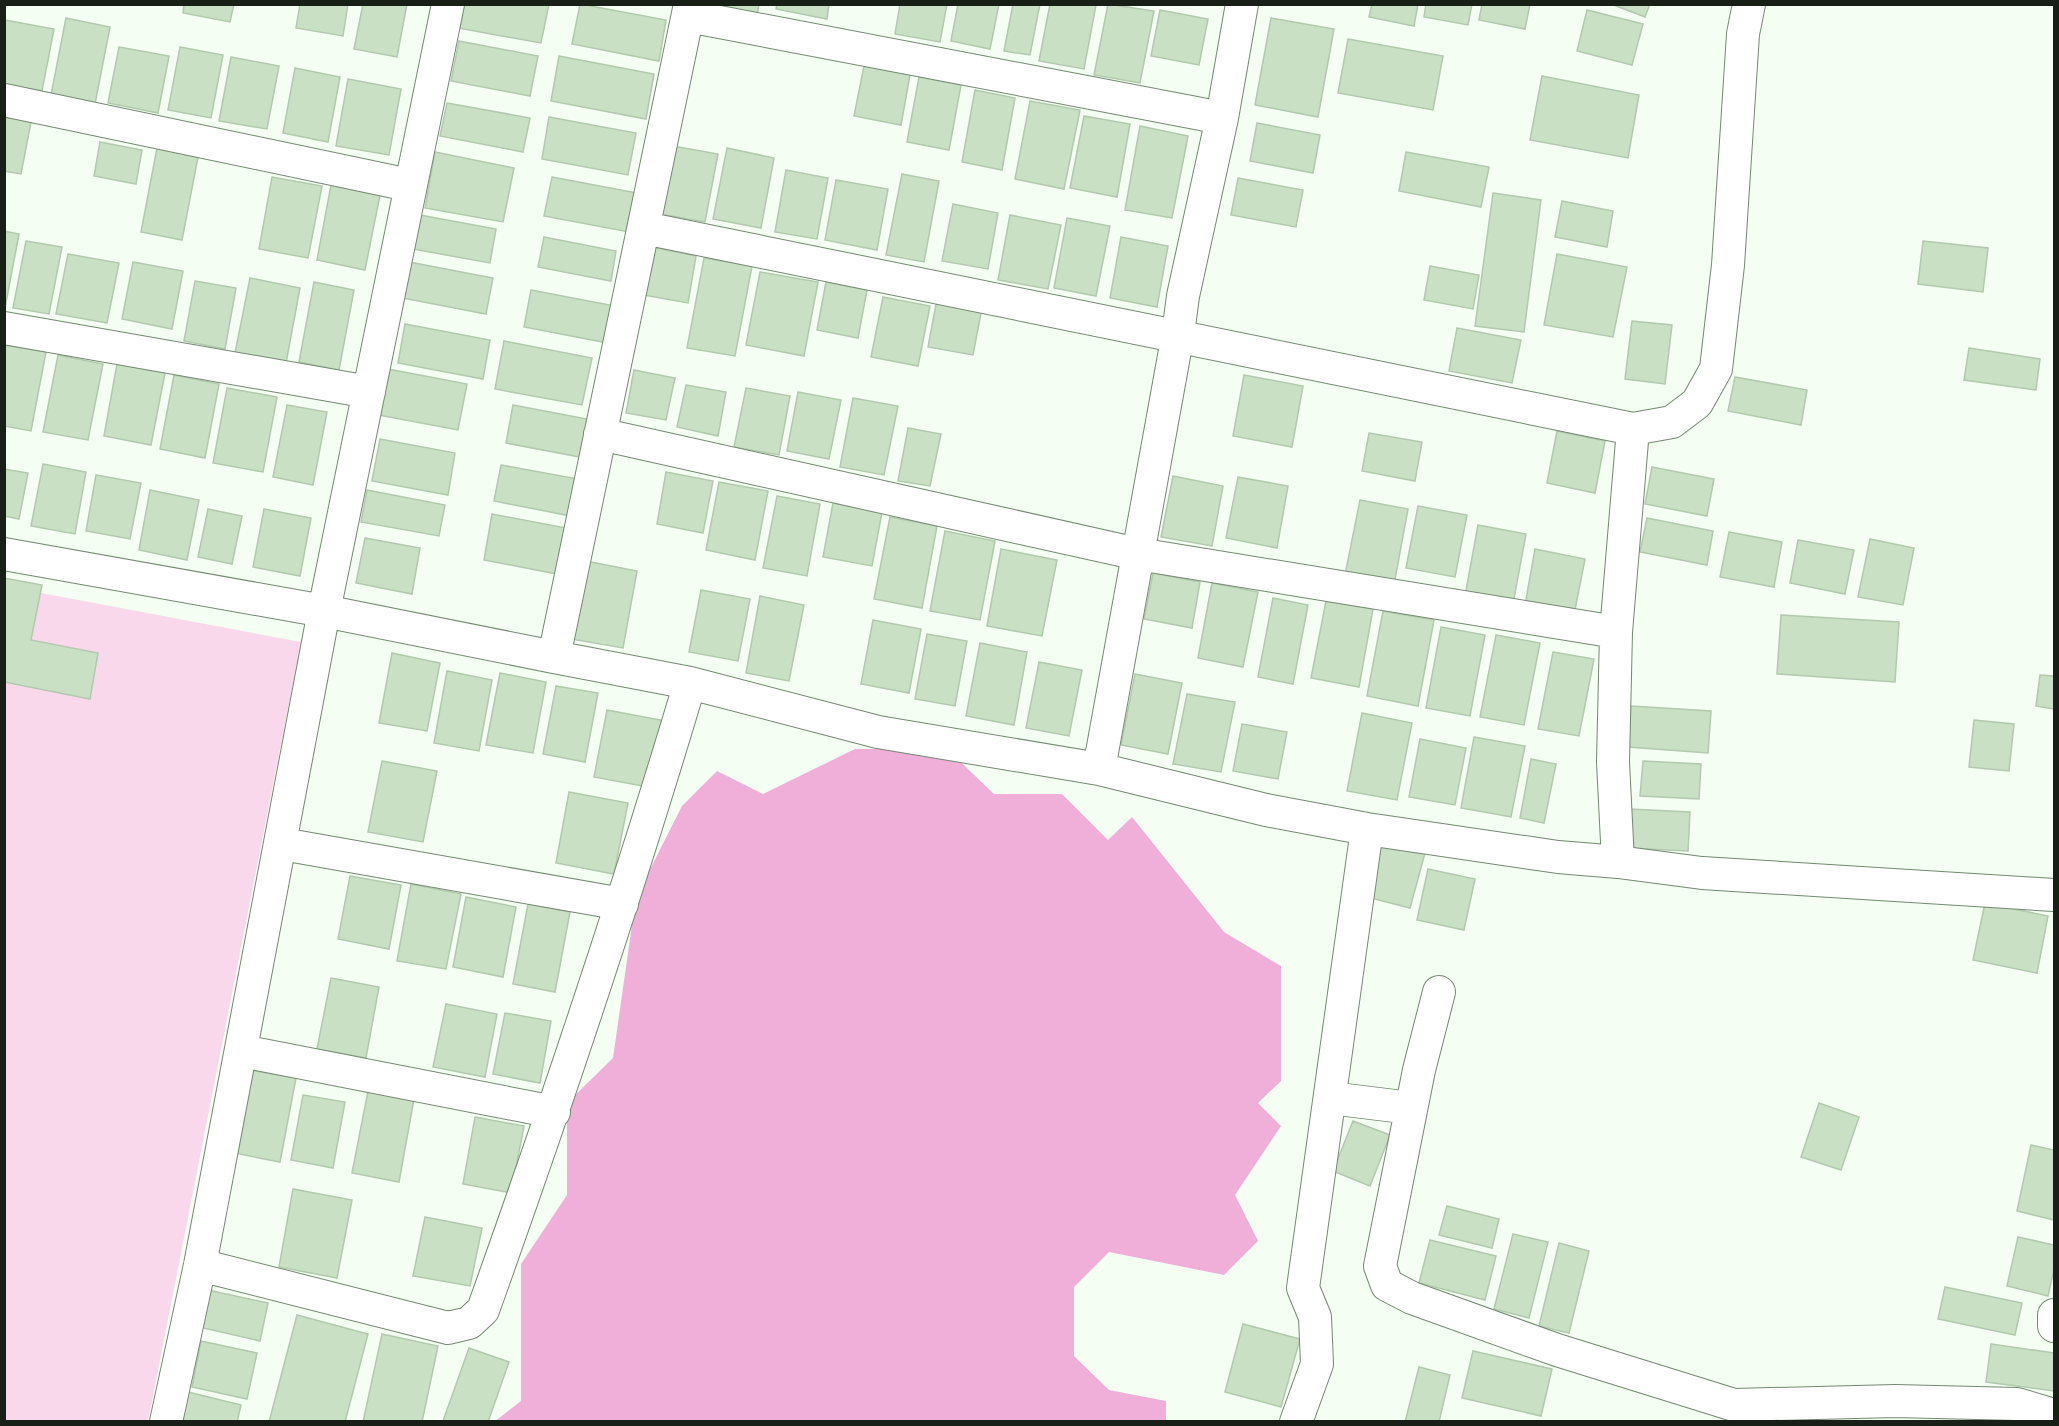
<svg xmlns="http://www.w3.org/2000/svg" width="2059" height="1426" font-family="Quicksand,sans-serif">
<rect width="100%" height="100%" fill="#f4fef3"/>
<path fill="#f9d8ec" d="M4,586L301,642L148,1421H5Z"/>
<path fill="#f0afd9" d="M855,749H947L994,794H1062L1108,840L1132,817L1224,932L1281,966V1081L1258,1103L1281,1126L1235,1195L1258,1241L1224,1275L1109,1252L1074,1287V1356L1109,1390L1166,1401V1421L494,1422L521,1401V1264L567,1195V1103L613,1058L636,897L682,806L717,771L763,794Z"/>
<path fill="#c9e0c5" stroke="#b2c9ae" stroke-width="1.5" d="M184,4H234L230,22L183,13Z
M300,4H348L343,36L296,28Z
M363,4H407L397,57L354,49Z
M462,4H549L541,43L458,28Z
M580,4L666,20L659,61L572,44Z
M708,4H759L757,15Z
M777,4H829L827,19L776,9Z
M900,4H947L940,42L895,34Z
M958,4H999L990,49L951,41Z
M1013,4H1040L1030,55L1004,51Z
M1050,4L1096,5L1084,69L1039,61Z
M1108,4L1154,11L1140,83L1094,75Z
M1372,4H1418L1414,26L1369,17Z
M1426,4H1472L1468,25L1424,17Z
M1482,4H1530L1525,29L1479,20Z
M1611,4H1650L1645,17Z
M1160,10L1208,19L1199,65L1151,56Z
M1587,10L1643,24L1632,65L1577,51Z
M66,18L110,27L95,104L51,95Z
M1271,18L1334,29L1318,117L1255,105Z
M5,20L54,29L42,91L4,84Z
M1348,39L1443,56L1433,110L1338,93Z
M459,41L538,56L530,96L451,81Z
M119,47L169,56L158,113L108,103Z
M180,47L223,55L211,118L168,110Z
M559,56L654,74L646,119L551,101Z
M231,57L279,66L267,129L219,121Z
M864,66L910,75L901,125L854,116Z
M295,68L340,77L328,142L283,133Z
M1542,76L1639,95L1628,158L1530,140Z
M919,77L961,85L949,150L907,142Z
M348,79L401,89L389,155L336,146Z
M975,90L1015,98L1002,170L962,162Z
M1030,101L1080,110L1064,189L1015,179Z
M447,103L530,118L523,152L440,136Z
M1084,116L1130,124L1117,197L1070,188Z
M4,117L31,122L21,174L4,171Z
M549,117L636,133L628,175L542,159Z
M1257,123L1320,135L1313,173L1250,161Z
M1140,126L1188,136L1172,218L1125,210Z
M100,142L142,150L136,184L94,176Z
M673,146L718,154L705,222L660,214Z
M157,148L198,157L182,240L141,232Z
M727,148L774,158L761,228L713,219Z
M435,152L514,168L503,222L425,208Z
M1406,152L1489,167L1481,207L1399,191Z
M786,170L828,178L817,239L775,232Z
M902,174L939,181L924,262L886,255Z
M272,177L322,186L308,258L259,249Z
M552,177L637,193L629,232L544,216Z
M1238,178L1303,190L1296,227L1231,215Z
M836,180L888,189L877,250L825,240Z
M331,185L380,195L365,270L317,260Z
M1493,193L1541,200L1524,332L1475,326Z
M1562,201L1613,211L1607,247L1555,237Z
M953,204L998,213L988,269L942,261Z
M420,215L496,229L490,263L413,249Z
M1010,215L1061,225L1048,289L998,280Z
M1067,218L1110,226L1096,296L1054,288Z
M4,231L19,234L5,308H4Z
M544,237L616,251L611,281L538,267Z
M1121,237L1168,246L1157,307L1110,298Z
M26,241L62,247L49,314L13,308Z
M1923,241L1988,248L1983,292L1918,284Z
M652,247L696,256L688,303L643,295Z
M68,254L119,263L107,323L56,314Z
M1557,254L1627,267L1613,337L1544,325Z
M704,258L752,266L735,356L687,348Z
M404,261L493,278L486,314L397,297Z
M133,262L183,271L172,329L122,319Z
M1430,266L1479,275L1473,309L1424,300Z
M760,272L818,282L804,356L746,345Z
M250,278L300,288L286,363L235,353Z
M195,281L236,288L225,349L184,341Z
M314,282L354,290L339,370L299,362Z
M826,282L867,290L858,338L817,330Z
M531,290L615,306L608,343L524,327Z
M883,297L930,306L918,366L871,357Z
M937,299L982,308L973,355L928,347Z
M1632,321L1672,325L1665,384L1625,379Z
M405,324L490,340L483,379L398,363Z
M1457,328L1521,340L1512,383L1449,371Z
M504,341L592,358L582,405L495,389Z
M4,345L46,352L31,431L4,426Z
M1969,348L2040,359L2036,390L1964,380Z
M58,355L103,364L88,440L43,432Z
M117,364L165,373L151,445L104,436Z
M388,369L467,384L458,430L378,415Z
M634,370L675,378L666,420L626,413Z
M174,375L219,384L205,458L160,449Z
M1244,375L1303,386L1292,447L1233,436Z
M1735,377L1807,390L1801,425L1728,411Z
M686,385L726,392L718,436L677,427Z
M227,388L277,397L263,472L213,463Z
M746,388L790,396L779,455L734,447Z
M798,392L841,400L829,459L787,451Z
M853,398L898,406L884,475L840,467Z
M287,405L327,412L313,485L273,477Z
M513,405L587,419L580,457L506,443Z
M908,428L941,434L930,486L898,481Z
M1557,431L1605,441L1595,493L1547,483Z
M1369,433L1422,442L1415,481L1362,471Z
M380,439L455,453L448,495L372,481Z
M43,464L86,472L75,534L31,526Z
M501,465L578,479L571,516L494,501Z
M1652,467L1714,479L1707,516L1645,504Z
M4,469L28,473L19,519L4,516Z
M666,472L713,481L703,533L657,524Z
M96,475L141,483L130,539L86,531Z
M1173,476L1223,486L1212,546L1161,537Z
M1238,477L1288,486L1277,548L1226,538Z
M719,482L768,491L755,560L706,550Z
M150,490L199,500L187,560L139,550Z
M367,490L445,505L439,536L361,522Z
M777,496L820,504L807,576L763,568Z
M1360,500L1408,509L1393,590L1344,580Z
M833,503L882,512L872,566L823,557Z
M1418,506L1467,515L1455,577L1406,568Z
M208,509L242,516L232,564L198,557Z
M264,509L311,518L300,576L253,567Z
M492,514L566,528L557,574L484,560Z
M890,517L937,526L922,608L874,599Z
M1647,518L1713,531L1707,565L1640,552Z
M1478,525L1526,534L1513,604L1465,596Z
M945,531L995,541L980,620L930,611Z
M1729,532L1782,542L1774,587L1720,577Z
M365,538L420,548L412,594L356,583Z
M1870,539L1914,548L1903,605L1858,597Z
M1798,540L1854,550L1845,594L1790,583Z
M1001,549L1057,560L1042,636L987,626Z
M1535,549L1585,559L1574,615L1525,605Z
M586,561L637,571L623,648L571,639Z
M1153,573L1200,582L1192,628L1144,619Z
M4,578L42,585L31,640L98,653L90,699L4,682Z
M1212,583L1258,592L1243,667L1198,658Z
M701,590L750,599L738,661L689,652Z
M760,596L804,605L789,681L746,673Z
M1273,598L1308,605L1293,684L1258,677Z
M1326,601L1373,609L1359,687L1311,678Z
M1383,611L1434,620L1418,706L1367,696Z
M1781,615L1899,622L1895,682L1777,674Z
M873,620L921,629L909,693L861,684Z
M1441,627L1485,635L1470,716L1426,708Z
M927,634L967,641L955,706L915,699Z
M1496,635L1540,643L1524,725L1480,717Z
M980,643L1027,652L1014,725L966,716Z
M1553,652L1594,659L1579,736L1538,729Z
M392,653L440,663L427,731L379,723Z
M1039,662L1082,670L1069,736L1026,728Z
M447,671L492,680L479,751L434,743Z
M500,673L546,682L533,753L486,745Z
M1135,674L1182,683L1168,754L1121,745Z
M2040,675L2054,676V709L2036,706Z
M556,686L598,693L585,762L543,754Z
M1187,694L1235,702L1221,772L1173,764Z
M1631,706L1711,711L1708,753L1628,747Z
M607,710L666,721L653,788L594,777Z
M1362,713L1412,723L1397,800L1347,791Z
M1974,720L2014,724L2009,771L1969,767Z
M1242,724L1287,732L1278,779L1233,771Z
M1474,737L1525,746L1511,817L1461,808Z
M1420,739L1466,748L1455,805L1409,797Z
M1531,759L1556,764L1544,823L1520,818Z
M382,761L437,771L423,842L368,832Z
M1643,761L1701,764L1699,799L1640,796Z
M569,792L628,803L614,874L556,863Z
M1629,809L1690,812L1688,851L1627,848Z
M1373,839L1425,853L1410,908L1359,895Z
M1428,869L1475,879L1464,930L1417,920Z
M350,876L401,885L389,949L338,939Z
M411,884L461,894L446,969L397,961Z
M466,897L516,907L503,977L453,967Z
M1985,903L2048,916L2037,973L1973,960Z
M528,904L570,912L555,992L513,984Z
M331,978L379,987L366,1058L317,1049Z
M446,1004L497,1014L485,1077L433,1067Z
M505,1013L551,1021L540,1083L493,1074Z
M250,1070L296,1078L280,1162L234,1153Z
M368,1091L414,1099L399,1182L352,1173Z
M303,1095L345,1102L333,1168L291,1160Z
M1819,1103L1859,1117L1841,1170L1801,1157Z
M475,1117L524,1126L511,1193L463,1184Z
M1353,1121L1390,1135L1370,1186L1333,1171Z
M2031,1145L2054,1150V1220L2017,1211Z
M293,1189L352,1200L337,1278L279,1267Z
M1447,1206L1499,1219L1492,1248L1439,1235Z
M425,1217L482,1228L470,1286L413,1276Z
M1513,1234L1548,1242L1529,1318L1494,1309Z
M2018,1237L2054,1245V1269L2048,1296L2007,1286Z
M1430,1240L1496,1256L1485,1300L1419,1283Z
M1559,1243L1589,1251L1569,1333L1539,1326Z
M1945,1287L2022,1303L2015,1335L1938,1319Z
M208,1290L268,1303L260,1341L199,1327Z
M297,1315L368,1334L345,1422H269Z
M1243,1324L1300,1339L1281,1407L1225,1392Z
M382,1334L438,1346L422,1422H363Z
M201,1341L257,1353L247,1399L192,1387Z
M1991,1344L2054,1353V1391L1986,1382Z
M469,1348L509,1362L488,1422L443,1421Z
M1473,1351L1552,1369L1541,1416L1462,1398Z
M1419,1367L1450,1375L1439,1422H1405Z
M180,1390L241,1405L237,1422H172Z"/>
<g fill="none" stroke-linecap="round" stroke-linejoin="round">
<g stroke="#748971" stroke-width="34">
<path id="street" d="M1749,4L1743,34L1728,265L1716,369L1697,403L1672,422L1633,429L1616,632L1613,762L1618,862L1702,873L2054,895
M688,16L1222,118
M4,100L409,185
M644,228L1633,429
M4,328L369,392
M600,434L1138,554L1616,632
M4,554L324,611L554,657L690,4
M554,657L690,683L878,732L1099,769L1266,810L1367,829L1558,857L1618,862
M1099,769L1178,334L1183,296L1222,118L1242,4
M282,844L622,904
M1439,992L1419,1070L1380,1266L1387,1285L1412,1298L1557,1350L1734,1405L1895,1401L2017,1404L2054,1415
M242,1051L554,1112
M1330,1098L1411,1108
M200,1265L448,1328L469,1323L483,1310C557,1103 627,894 690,683
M2054,1315V1326
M166,1422L200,1265L324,611L448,4
M1296,1422L1317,1364L1315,1317L1303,1288L1367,829"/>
</g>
<use href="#street" stroke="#fff" stroke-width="32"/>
</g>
<rect width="2059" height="1426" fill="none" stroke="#171f16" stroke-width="12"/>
</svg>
